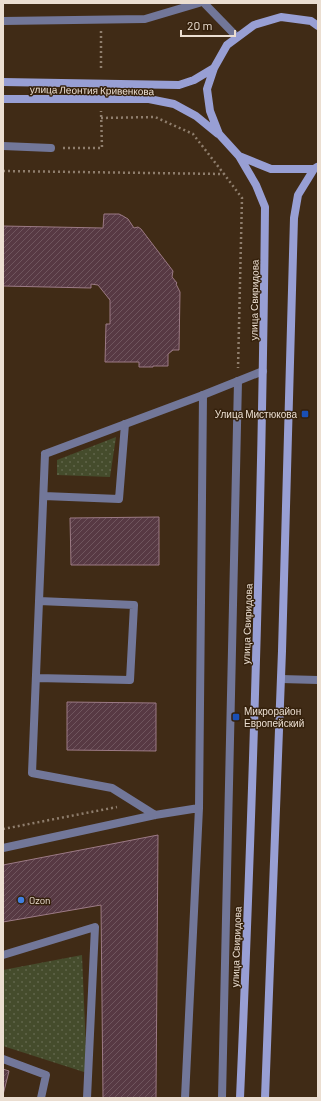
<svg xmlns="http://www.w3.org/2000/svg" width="321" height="1101" font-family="Barlow,sans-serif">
<defs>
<pattern id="park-dots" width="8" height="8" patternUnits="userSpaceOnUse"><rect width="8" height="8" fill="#454c2c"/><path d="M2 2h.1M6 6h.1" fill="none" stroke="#60654a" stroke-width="1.8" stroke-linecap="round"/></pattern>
<pattern id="building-hatch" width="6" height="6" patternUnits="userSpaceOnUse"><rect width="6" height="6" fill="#573943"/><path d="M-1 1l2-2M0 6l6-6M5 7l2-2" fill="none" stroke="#6f555d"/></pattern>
</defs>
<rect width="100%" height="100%" fill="#402b16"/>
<path fill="url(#park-dots)" d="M116,437L110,477L57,475V460Z
M82,955L87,1073L3,1046V970Z"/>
<path fill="url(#building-hatch)" stroke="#9c7a85" d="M104,214H119L123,216L128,219L134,228L138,227L141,229L173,271L172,277L177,283L176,284L180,292L179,350H173L168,354V366H153V367H139V362H105L106,324H110V300L98,285L91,284V288L3,286V226L103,228Z
M159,517V565H71L70,518Z
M67,702L156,703V751L67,750Z
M158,835L156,1098H103L101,905L3,922V865Z
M3,1069L9,1071L3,1095Z"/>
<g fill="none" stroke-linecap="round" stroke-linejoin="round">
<path stroke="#8f7e6d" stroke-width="2.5" stroke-dasharray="2 3" stroke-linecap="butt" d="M101,31V70
M101,118L155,117L193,134L224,174
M63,148H102L101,111
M3,171L224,174L242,198L238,368
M3,829L117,807"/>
<path stroke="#727799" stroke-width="8" d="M204,3L237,37
M3,21L145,19L199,3
M3,146L51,148
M45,454L32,773L112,788L155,815
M44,496L119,499L125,424
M36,678L130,680L134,605L39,601
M281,679L318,680
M3,848L155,815L199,808
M3,955L95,927L87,1098
M3,1059L46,1075L41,1098
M185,1098L199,808L203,395
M222,1098L238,381"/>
<path stroke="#727799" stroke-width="8" d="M45,454L203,395L263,371"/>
<path stroke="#989fd4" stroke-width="8" d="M3,82L179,85L194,80L214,68
M3,99H149L174,104L196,116L218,134
M239,156L256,185L265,207C262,504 253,801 240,1098
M317,167L314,169H271L239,156L219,134L210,111L207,89L214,68L227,45L254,25L281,17L311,21L318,26
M265,1098L282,651L294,218L298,195L314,169"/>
</g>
<g fill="#1a4fb4" stroke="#35210c" stroke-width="1.5">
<rect x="301" y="410" width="8" height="8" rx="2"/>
<rect x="232" y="713" width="8" height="8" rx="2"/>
</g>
<circle fill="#3f7fe0" stroke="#35210c" stroke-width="1.5" cx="21" cy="900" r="4"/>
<g text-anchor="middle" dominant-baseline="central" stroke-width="3" stroke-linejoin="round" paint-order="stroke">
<g font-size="10" fill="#ebded1" stroke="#35210c">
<text transform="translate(92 90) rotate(1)">улица Леонтия Кривенкова</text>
<text transform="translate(254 300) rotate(-89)">улица Свиридова</text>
<text transform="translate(247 624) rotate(-88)">улица Свиридова</text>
<text transform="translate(236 947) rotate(-88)">улица Свиридова</text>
</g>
<g font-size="10" fill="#ebded1" stroke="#35210c" text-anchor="start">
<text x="297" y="414" text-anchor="end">Улица Мистюкова</text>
<text x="244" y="711">Микрорайон<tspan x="244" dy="12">Европейский</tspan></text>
<text x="29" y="900">Ozon</text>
</g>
</g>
<rect width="321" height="1101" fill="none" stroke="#ebded1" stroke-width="8"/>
<path d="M181 30v6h54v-6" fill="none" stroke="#ebded1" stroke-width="2"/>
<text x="187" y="30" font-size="12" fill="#ebded1" stroke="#35210c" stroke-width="3" paint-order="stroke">20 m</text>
</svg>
